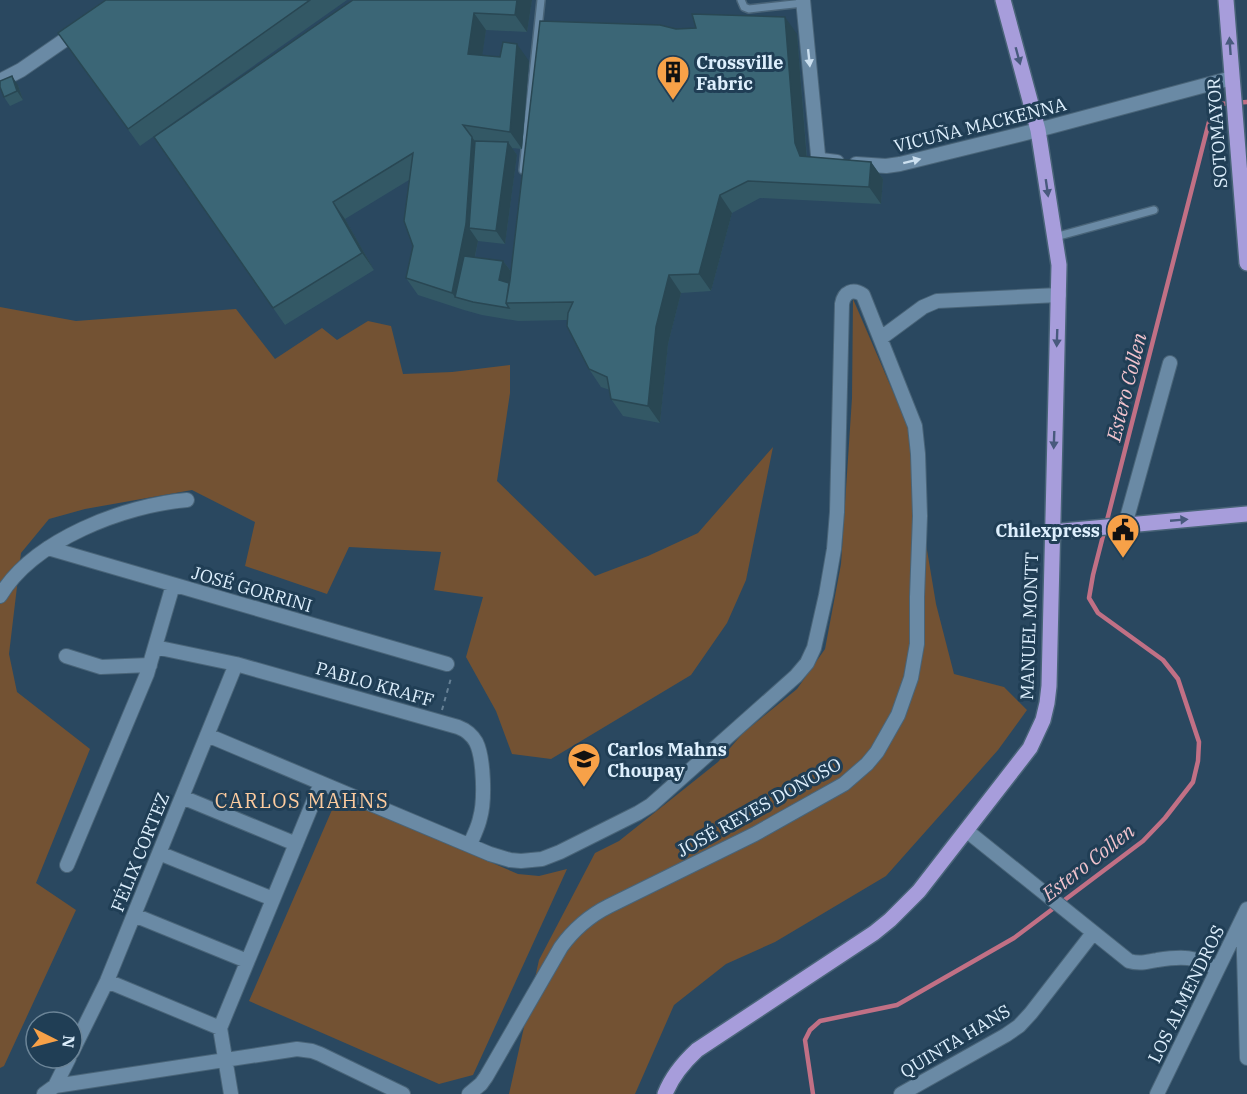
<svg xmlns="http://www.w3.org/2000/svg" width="1247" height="1094" font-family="'IBM Plex Serif',serif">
<rect width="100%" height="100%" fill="#2a4860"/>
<path fill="#735233" d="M853,299L919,452L925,538L936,604L954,674L1004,687L1027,710L998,750L886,876L775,942L726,964L674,1005L635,1094H509L539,960L595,853L619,841L718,762L743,733L797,689L825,649L841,564L852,398Z
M0,307L76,321L236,309L275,359L322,328L337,340L368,321L391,326L403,374L452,372L510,365V393L497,481L595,576L648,556L698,533L773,447L746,580L727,623L691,675L551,759L512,754L496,711L466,657L483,597L434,590L441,552L349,547L327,594L245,566L255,522L192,490L85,509L49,519L21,553L9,654L17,692L90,749L36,883L76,910L4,1066L0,1068Z
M338,796L518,874L539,876L567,869L473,1075L439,1084L249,1001Z"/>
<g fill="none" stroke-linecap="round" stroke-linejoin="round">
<path stroke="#c17085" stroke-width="4.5" d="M813,1094L805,1040L810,1030L820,1021L897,1005L1014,938L1143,841L1165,818L1193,782L1198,761L1199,742L1178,679L1163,660L1098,613L1089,598L1093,575L1210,118L1220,104L1247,102"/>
<g stroke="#496478" stroke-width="10">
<path id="service" d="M741,0L744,7L749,9L803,3
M523,170L541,0
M1055,237L1154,210"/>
</g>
<g stroke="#496478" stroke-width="16">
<path id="minor" d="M803,0L818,155L821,160L837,162
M0,81L21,70L79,30
M856,164L886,166L900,164L1038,130L1232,78
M881,338L923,307L937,301L1059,295
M1125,525L1170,363
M48,548L447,664
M0,596C33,540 125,505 187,500
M155,647L236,664L458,727C466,730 472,735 476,742C484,758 485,801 480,818C478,828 473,836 470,845
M66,656L101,667L150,665
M207,735L490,854L510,860L521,861L542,859L560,852L638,813L651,805L796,676L807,663L814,648L826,595L834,549L837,512L842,304C844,292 853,288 863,295L915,426L918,454L920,516L917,597V644L911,678L898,715L877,752L867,764L844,784L755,834L609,906C589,916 574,929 561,947L486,1077L481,1084L469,1094
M182,797L296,844
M967,831L1129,961C1139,964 1147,962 1157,960C1182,956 1195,956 1217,969
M159,853L273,899
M67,865L147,674L173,585
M134,915L247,961
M1243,920L1247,1058
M107,981L220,1028
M72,1052L107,981L236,664
M55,1086L69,1058
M44,1094L55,1086L297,1049L312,1051L320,1054L403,1094
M231,1094L220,1028L321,783
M901,1094L1006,1035L1019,1026L1031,1013L1093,933
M1157,1094L1247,909"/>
</g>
<g stroke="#496478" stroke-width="18">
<path id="primary" d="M1226,0L1247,263
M1052,532L1247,514
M665,1094C672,1076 683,1063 697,1050L874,933L890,920L919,891L1030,748L1043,720L1047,703L1049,686L1059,265L1038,130L1003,0"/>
</g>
<path stroke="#668095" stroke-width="2" stroke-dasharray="4.5 4.5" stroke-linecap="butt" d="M442,710L451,678"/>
<use href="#service" stroke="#6a8aa5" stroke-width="7"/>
<use href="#minor" stroke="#6a8aa5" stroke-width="14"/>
<use href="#primary" stroke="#a79ddb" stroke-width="15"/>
</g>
<path fill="#335865" d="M106,0H347L140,146L58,33Z
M353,0H532L527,32L486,30L482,55L529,61L522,149L512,148L517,155L505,244L478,241L475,257L503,261L511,271L676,29L797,34L807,157L871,162L883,179L881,204L760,198L732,213L711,291L681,293L668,344L660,423L623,416L611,399L610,390L601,387L589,369L567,320L518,321L482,315L464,310L418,295L406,278L413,246L409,180L345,219L374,270L285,325L154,137Z
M18,85L23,100L10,106L4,97Z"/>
<path fill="#294753" d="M517,0H532L527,32L515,15Z
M474,13L486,30L480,71L468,54Z
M785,17L797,34L807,161L800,156L795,143Z
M517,44L529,61L522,149L510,132Z
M12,76L18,85L23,100L17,91Z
M472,137L484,154L469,228L478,241L466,300L455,297L452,293Z
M508,142L517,155L505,244L496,231Z
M871,162L883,179L881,204L869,187Z
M720,195L732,213L711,291L699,274Z
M333,202L345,219L374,270L362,253Z
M503,261L513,274L508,293L499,280Z
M669,275L681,293L668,344L660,423L648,406L656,327Z"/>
<path fill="#3b6676" stroke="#294753" stroke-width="1.5" d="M106,0H310L128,129L58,33Z
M353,0H517L515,15L474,13L468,54L500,57L503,42L517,44L510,132L463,125L472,137L466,224L452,293L406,278L413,246L404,221L413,153L333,202L362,253L273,308L154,137Z
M692,14L785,17L795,143L800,156L871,162L869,187L748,181L720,195L699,274L669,275L656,327L648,406L611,399L607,377L589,369L567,326L568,313L573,302L506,303L510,280L540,21L660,25L676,29L696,28Z
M12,76L17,91L4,97L0,87V81Z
M475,141L508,142L496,231L469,228Z
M464,256L503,261L499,280L509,283L506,303L509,308L473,302L455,297Z"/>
<defs><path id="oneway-solid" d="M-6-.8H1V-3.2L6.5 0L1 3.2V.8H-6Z" transform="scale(1.5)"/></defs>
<g fill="#485a7d">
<use href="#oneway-solid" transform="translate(1230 46) rotate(-94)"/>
<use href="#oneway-solid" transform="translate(1018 56) rotate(75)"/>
<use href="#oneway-solid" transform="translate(1047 188) rotate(82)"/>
<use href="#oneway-solid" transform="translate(1057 338) rotate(92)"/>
<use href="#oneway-solid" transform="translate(1054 440) rotate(92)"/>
<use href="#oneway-solid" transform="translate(1179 520) rotate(-5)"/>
</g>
<g fill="#cce0f0">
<use href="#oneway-solid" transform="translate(809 58) rotate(84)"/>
<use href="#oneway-solid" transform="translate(912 161) rotate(-14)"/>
</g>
<defs>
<g id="building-pin" transform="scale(1.725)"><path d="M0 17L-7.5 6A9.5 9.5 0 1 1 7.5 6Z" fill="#f7a148" stroke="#203e55"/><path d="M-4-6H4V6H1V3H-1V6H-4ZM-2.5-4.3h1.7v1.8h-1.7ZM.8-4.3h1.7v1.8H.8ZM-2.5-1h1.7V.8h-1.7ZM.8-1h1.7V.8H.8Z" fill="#111"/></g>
<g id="civic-pin" transform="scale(1.725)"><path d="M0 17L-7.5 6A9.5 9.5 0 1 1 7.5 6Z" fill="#f7a148" stroke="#203e55"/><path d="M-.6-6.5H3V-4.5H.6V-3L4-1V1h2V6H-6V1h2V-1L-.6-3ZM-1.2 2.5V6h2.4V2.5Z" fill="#111"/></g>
<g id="school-pin" transform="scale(1.725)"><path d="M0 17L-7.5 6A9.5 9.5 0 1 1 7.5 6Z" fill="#f7a148" stroke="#203e55"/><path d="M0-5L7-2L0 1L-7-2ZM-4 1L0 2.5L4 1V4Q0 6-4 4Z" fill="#111"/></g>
</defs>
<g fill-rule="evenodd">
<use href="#building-pin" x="673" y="72"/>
<use href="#civic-pin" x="1123" y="530"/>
<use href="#school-pin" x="584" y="759"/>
</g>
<g text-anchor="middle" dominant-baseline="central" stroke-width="6" stroke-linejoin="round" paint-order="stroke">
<g font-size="18" font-weight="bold" fill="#ddeffd" stroke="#203e55" text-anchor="start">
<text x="696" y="62">Crossville<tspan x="696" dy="21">Fabric</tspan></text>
<text x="1100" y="530" text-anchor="end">Chilexpress</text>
<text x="607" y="749">Carlos Mahns<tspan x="607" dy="21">Choupay</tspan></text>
</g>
<g font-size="18" fill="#ddeffd" stroke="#203e55">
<text transform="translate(980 125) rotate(-14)">VICUÑA MACKENNA</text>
<text transform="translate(1217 133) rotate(-94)">SOTOMAYOR</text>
<text transform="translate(252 589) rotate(16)">JOSÉ GORRINI</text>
<text transform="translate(1029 626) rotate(-88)">MANUEL MONTT</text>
<text transform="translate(375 684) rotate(16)">PABLO KRAFF</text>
<text transform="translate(759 807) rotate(-29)">JOSÉ REYES DONOSO</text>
<text transform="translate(140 852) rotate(-68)">FÉLIX CORTEZ</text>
<text transform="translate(1186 994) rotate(-64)">LOS ALMENDROS</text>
<text transform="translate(955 1041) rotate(-31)">QUINTA HANS</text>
</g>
<g font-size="20" font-style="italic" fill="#f1c3cd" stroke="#203e55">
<text transform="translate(1126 387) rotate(-76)">Estero Collen</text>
<text transform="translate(1088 862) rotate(-38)">Estero Collen</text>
</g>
<g font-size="20" letter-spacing="1.5" fill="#fccb9f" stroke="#203e55">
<text x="302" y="800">CARLOS MAHNS</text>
</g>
</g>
<g transform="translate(54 1040) rotate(96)"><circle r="28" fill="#203e55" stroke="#6c8598" stroke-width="1.5"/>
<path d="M0-4.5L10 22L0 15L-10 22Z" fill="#f7a148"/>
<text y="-9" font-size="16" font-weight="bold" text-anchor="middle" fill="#ddeffd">N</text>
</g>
</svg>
